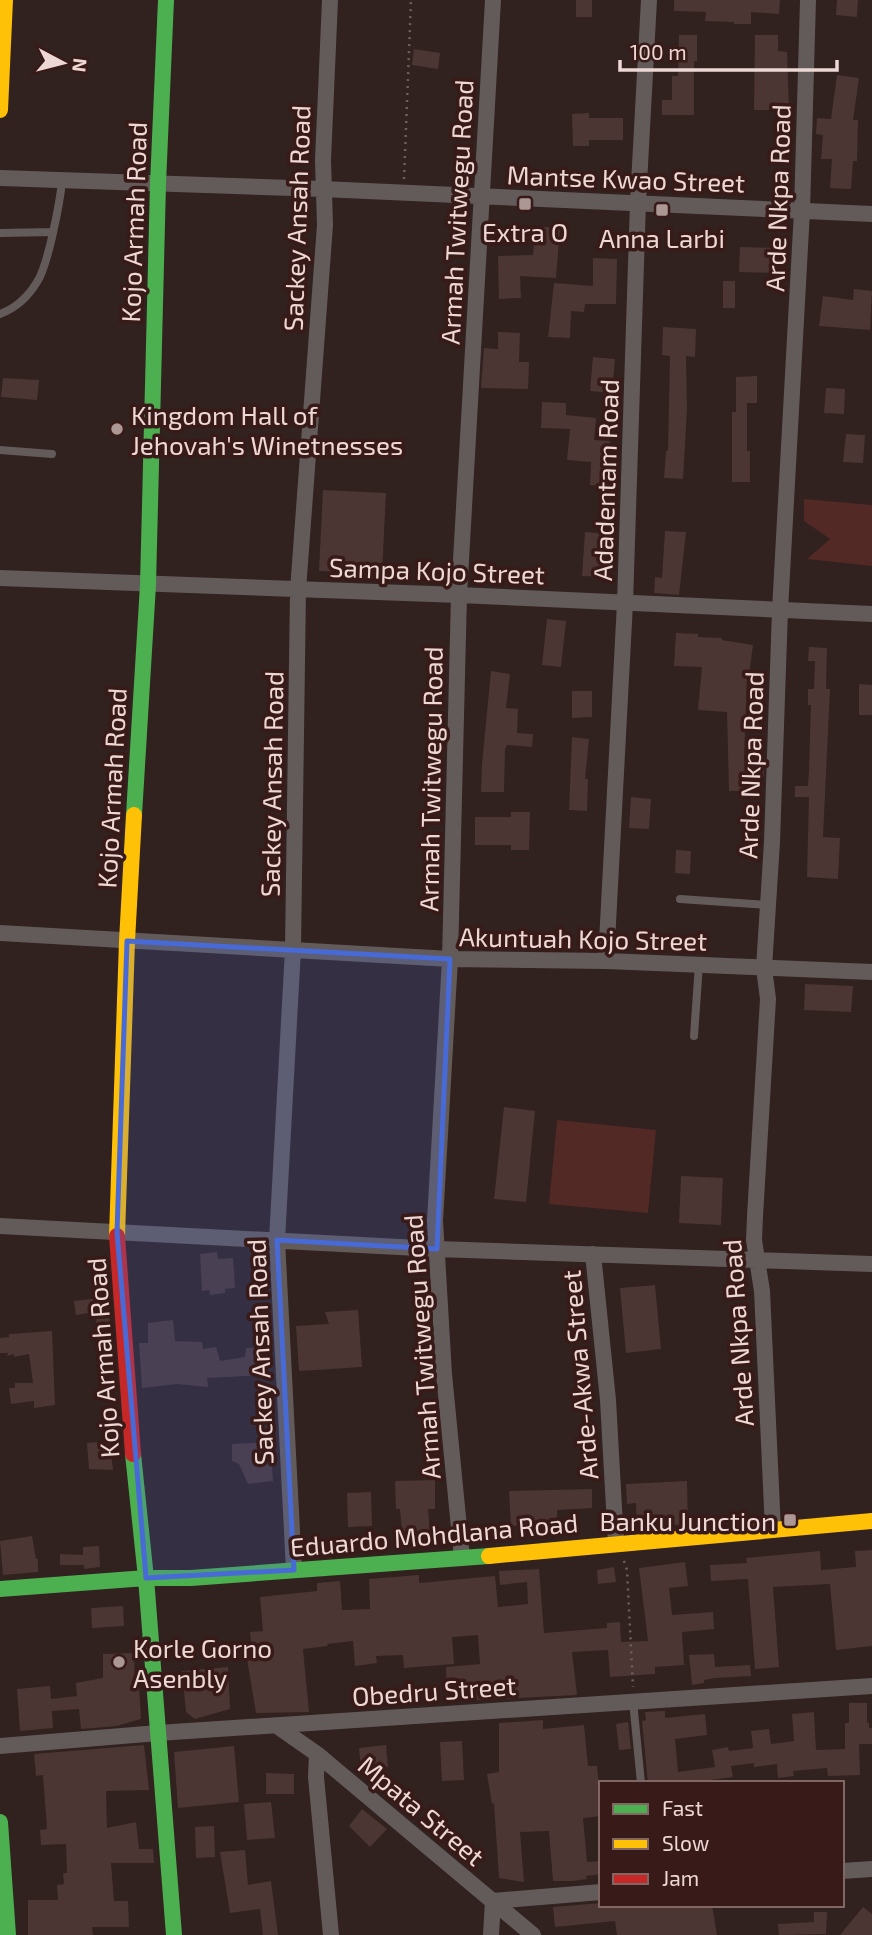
<svg xmlns="http://www.w3.org/2000/svg" width="872" height="1935" font-family="'Exo 2',sans-serif">
<rect width="100%" height="100%" fill="#31211f"/>
<path fill="#522924" d="M804,499L872,505V566L807,559L830,539L804,521Z
M557,1120L656,1130L648,1213L549,1204Z"/>
<path fill="#4b3634" d="M576,0H592V17H576Z
M674,0H780L779,14L751,12V24H734V22L705,21L706,12L674,11Z
M837,0H858L857,17L836,15Z
M679,35H697V61H694V115H662V100H672V76H678Z
M755,35H778V51L787,52L789,110H754Z
M414,49L440,53L438,69L412,65Z
M837,75L859,78L853,120H858L857,161H853L851,189L830,188L832,159H821L823,135L816,134L817,118L831,119Z
M589,113V118H623V140H589V146H573L572,114Z
M535,226L560,228L556,278L520,276L521,298L499,299L498,256L533,255Z
M740,247L777,248L776,273L739,272Z
M593,258L617,259L616,304H585L584,312L571,311L570,338L548,337L554,283L593,286Z
M723,281H735V308H723Z
M854,289L872,291L870,330L819,326L823,296L853,300Z
M663,327L696,329L695,357L686,356L687,408L683,479L664,478L666,451H668L670,356L662,355Z
M498,332L520,333L519,362H529L528,389L481,388L484,348L498,349Z
M593,357L615,359L612,393L590,391Z
M757,376V403H747V451H750V482H732V412H736V377Z
M3,378L39,380L37,400L1,397Z
M826,388L845,389L844,414L824,413Z
M542,402L566,403V415L596,418L594,440L610,441L608,486L590,485L591,462L567,460L570,429L541,428Z
M846,434L865,435L863,463L843,462Z
M323,490L386,493L382,573L319,571Z
M665,531L686,532L679,595L654,593L655,577L662,578Z
M585,532L609,534L605,577L582,576Z
M547,619L566,621L561,667L542,665Z
M676,633L698,634V637L722,638V640L753,645L749,675H747L744,761L764,762V777L744,776V791H729L727,712L698,710L702,667L674,666Z
M809,647L827,648L826,689H830L823,837L840,838L838,879L807,877L809,797H795V786H808L809,770L811,705H808V689H814L815,661H808Z
M491,671L510,674L506,708L518,709L517,733L533,734L532,747L507,745L505,749L504,792H481L482,764Z
M859,684L872,685V715H859Z
M572,691H592V717L572,718Z
M572,737L589,739L585,779H588L587,811L569,810Z
M631,797L651,799L649,829L629,828Z
M511,812H530L529,850H511V845H475V817H511Z
M676,850L691,851L690,874L675,873Z
M805,984L853,986L851,1012L804,1010Z
M504,1107L535,1111L526,1202L494,1199Z
M681,1176L723,1178L721,1225L679,1223Z
M217,1252L218,1259L233,1258L235,1288L225,1289V1293L210,1295L209,1290L202,1291L200,1254Z
M655,1285L661,1349L626,1353L620,1288Z
M108,1297L112,1358L97,1360L96,1312L76,1315L74,1301Z
M358,1310L362,1367L299,1371L296,1326L329,1324L325,1312Z
M173,1320L175,1341L202,1342L203,1349L216,1347L220,1361L245,1357L246,1348H265V1375L207,1378L208,1387L177,1384L142,1388L139,1343H148V1323Z
M52,1331L55,1405L34,1408V1401L11,1404L9,1388H15V1383H33L29,1354L14,1357V1354L7,1356L8,1353H0V1338L9,1337V1334Z
M110,1441L113,1470L89,1469L87,1443Z
M270,1442L273,1481L248,1484L239,1464L232,1461V1444Z
M435,1480V1509H428L431,1544L403,1545L400,1509H396L395,1481Z
M687,1481L688,1524L637,1528L636,1503L627,1504L626,1484Z
M592,1489V1508L557,1510V1520L531,1521V1525L511,1526L509,1491Z
M371,1492L372,1526L348,1527L347,1493Z
M32,1536L36,1559H38V1572L3,1575L0,1541Z
M99,1546L100,1567L84,1569V1565H60V1554L83,1555V1547Z
M872,1550V1646L836,1650L830,1584L773,1587L779,1667L755,1669L748,1579L711,1581L710,1565L747,1563L746,1558L820,1551L821,1570L856,1567L855,1551Z
M685,1562L688,1586L669,1588L672,1615L713,1612L714,1629L682,1632L684,1665L655,1667V1674L610,1677L608,1650L572,1652L577,1695L477,1700L476,1695L447,1697L446,1667L480,1664L478,1635L452,1637L454,1664L404,1668L403,1655L376,1656L377,1663L355,1666L353,1641L327,1644L328,1646L303,1649L309,1712L256,1713L246,1653H252L250,1632L263,1631L260,1597L317,1591V1583L340,1581L342,1610L370,1609L369,1579L419,1575V1583L495,1576L498,1607L528,1604L527,1582L500,1585L499,1571L539,1569L544,1633L607,1628V1623L620,1622L621,1642L648,1641L639,1568Z
M614,1567L616,1582L598,1584L597,1570Z
M123,1606L124,1626L92,1628L91,1608Z
M134,1653L135,1686H139L141,1719L117,1726L81,1729L79,1709L52,1711L53,1728L20,1731L17,1689L50,1686L51,1699L77,1696L76,1683L103,1678V1654Z
M714,1654L715,1667L750,1665L751,1676L715,1678L704,1680V1683L692,1685L689,1655Z
M228,1667L230,1709L195,1719L186,1712L182,1671Z
M849,1703H867V1723H869V1728H872V1744H859L860,1775L828,1776L827,1768L793,1771L794,1776L778,1778L777,1764L754,1767V1763L731,1766L733,1777L704,1781V1783H648L642,1721L646,1720L645,1712L665,1711V1718L705,1714L707,1735L675,1739L678,1772L715,1767L712,1750L728,1747L729,1751L753,1748L751,1731L769,1729L771,1744L794,1741L792,1714L814,1712L816,1750L845,1749V1723H849Z
M543,1720V1729L584,1725L588,1766H597L601,1803V1816L583,1818L587,1862L601,1861V1874L586,1876L587,1879L573,1881H553L549,1831L520,1832L524,1882L499,1878L494,1803L492,1804L487,1774L499,1772V1723Z
M628,1722L631,1749L619,1750L616,1724Z
M462,1741L464,1780L442,1781L440,1742Z
M144,1745L149,1790L106,1791L107,1828L136,1822L139,1849H153L154,1863H111L114,1901H128L129,1927H92L93,1935H28V1900H58L57,1885L64,1884L63,1873H67L66,1844L41,1845L40,1830L47,1829L43,1775L36,1776L34,1754Z
M386,1745L388,1767L361,1770L359,1748Z
M234,1746L239,1802L178,1808L174,1752Z
M266,1773L294,1774V1794H266Z
M271,1802L275,1838L247,1840L244,1804Z
M362,1809L387,1829L370,1847L349,1826Z
M214,1826L215,1857L196,1858L195,1827Z
M245,1850L248,1885L271,1881L278,1935H263L260,1909L230,1913L220,1852Z
M601,1903V1905H712L717,1935H617L615,1921L555,1927L553,1907Z
M863,1907L872,1914V1935H840Z
M814,1912H827L826,1934L779,1935L778,1924L814,1922Z"/>
<g fill="none" stroke-linecap="round" stroke-linejoin="round">
<path stroke="#6b6260" stroke-width="2.5" stroke-dasharray="2 5" stroke-linecap="butt" d="M404,179L411,0
M624,1561L627,1570L633,1687"/>
<path stroke="#635b5a" stroke-width="8" d="M0,233L53,232
M0,314C16,308 28,297 37,282C48,266 60,202 62,181
M0,450L52,454
M680,899L768,905
M694,1036L699,964
M633,1701L641,1783"/>
<path stroke="#635b5a" stroke-width="16" d="M0,178L323,189L872,214
M0,578L459,595L872,614
M0,933L450,959L606,961L872,972
M606,961L625,603L638,202L649,0
M0,1226L437,1249L872,1264
M593,1254L608,1400L616,1543
M773,1530L762,1291L754,1240L755,1216L768,999L764,968L772,842L780,610L802,211L808,0
M462,1558L444,1374L435,1221L450,959L459,595L493,0
M294,1570L277,1240L293,949L298,590L325,225L323,160L330,0
M277,1726L317,1754L533,1935
M0,1746L158,1733L872,1686
M317,1754L316,1777L331,1935
M842,1871L872,1869
M491,1935L493,1901L601,1892"/>
<path stroke="#4caf50" stroke-width="16" d="M134,815L148,585L158,184L166,0
M133,1454L146,1578L174,1935
M0,1589L146,1578H191L489,1556
M0,1822L8,1935"/>
<path stroke="#ffc107" stroke-width="16" d="M0,110L5,0
M117,1236L127,941L134,815
M489,1556L872,1521"/>
<path stroke="#c62828" stroke-width="16" d="M117,1236L133,1454"/>
</g>
<path fill="#476ad7" fill-opacity="0.2" stroke="#476ad7" stroke-width="5" stroke-linejoin="round" d="M127,941L450,959L437,1249L277,1240L294,1570L146,1578L117,1232Z"/>
<g fill="#ab9895" stroke="#381b18" stroke-width="2.5">
<rect x="518" y="197" width="14" height="14" rx="3.5"/>
<rect x="655" y="203" width="14" height="14" rx="3.5"/>
<circle cx="117" cy="429" r="7"/>
<rect x="783" y="1513" width="14" height="14" rx="3.5"/>
<circle cx="119" cy="1662" r="7"/>
</g>
<g text-anchor="middle" dominant-baseline="central" stroke-width="7" stroke-linejoin="round" paint-order="stroke">
<g font-size="26" fill="#edd8d5" stroke="#381b18">
<text transform="translate(626 178) rotate(2)">Mantse Kwao Street</text>
<text transform="translate(777 198) rotate(-88)">Arde Nkpa Road</text>
<text transform="translate(456 212) rotate(-87)">Armah Twitwegu Road</text>
<text transform="translate(296 218) rotate(-88)">Sackey Ansah Road</text>
<text transform="translate(133 222) rotate(-88)">Kojo Armah Road</text>
<text transform="translate(605 480) rotate(-88)">Adadentam Road</text>
<text transform="translate(437 570) rotate(2)">Sampa Kojo Street</text>
<text transform="translate(750 765) rotate(-88)">Arde Nkpa Road</text>
<text transform="translate(430 779) rotate(-89)">Armah Twitwegu Road</text>
<text transform="translate(271 784) rotate(-89)">Sackey Ansah Road</text>
<text transform="translate(111 788) rotate(-87)">Kojo Armah Road</text>
<text transform="translate(583 938) rotate(1)">Akuntuah Kojo Street</text>
<text transform="translate(737 1333) rotate(-94)">Arde Nkpa Road</text>
<text transform="translate(421 1347) rotate(-94)">Armah Twitwegu Road</text>
<text transform="translate(259 1352) rotate(-92)">Sackey Ansah Road</text>
<text transform="translate(102 1358) rotate(-94)">Kojo Armah Road</text>
<text transform="translate(579 1375) rotate(-95)">Arde-Akwa Street</text>
<text transform="translate(434 1534) rotate(-5)">Eduardo Mohdlana Road</text>
<text transform="translate(434 1690) rotate(-4)">Obedru Street</text>
<text transform="translate(422 1810) rotate(40)">Mpata Street</text>
</g>
<g font-size="26" fill="#edd8d5" stroke="#381b18">
<text x="525" y="231">Extra O</text>
<text x="662" y="237">Anna Larbi</text>
<text x="131" y="414" text-anchor="start">Kingdom Hall of<tspan x="131" dy="30">Jehovah's Winetnesses</tspan></text>
<text x="776" y="1520" text-anchor="end">Banku Junction</text>
<text x="133" y="1647" text-anchor="start">Korle Gorno<tspan x="133" dy="30">Asenbly</tspan></text>
</g>
</g>
<rect x="599" y="1781" width="245" height="126" fill="#381b18" stroke="#806764" stroke-width="2"/>
<rect x="613" y="1804" width="35" height="10" fill="#4caf50" stroke="#806764" stroke-width="2"/>
<text x="662" y="1816" font-size="21" fill="#edd8d5">Fast</text>
<rect x="613" y="1839" width="35" height="10" fill="#ffc107" stroke="#806764" stroke-width="2"/>
<text x="662" y="1851" font-size="21" fill="#edd8d5">Slow</text>
<rect x="613" y="1874" width="35" height="10" fill="#c62828" stroke="#806764" stroke-width="2"/>
<text x="662" y="1886" font-size="21" fill="#edd8d5">Jam</text>
<g transform="translate(63 63) rotate(97)" stroke="#381b18" stroke-width="5" paint-order="stroke">
<path d="M0-5L12 26L0 18L-12 26Z" fill="#edd8d5"/>
<text y="-10" font-size="19" font-weight="bold" text-anchor="middle" fill="#edd8d5">N</text>
</g>
<path d="M620 60v10h217v-10" fill="none" stroke="#edd8d5" stroke-width="3.5"/>
<text x="630" y="60" font-size="21" fill="#edd8d5" stroke="#381b18" stroke-width="5" paint-order="stroke">100 m</text>
</svg>
